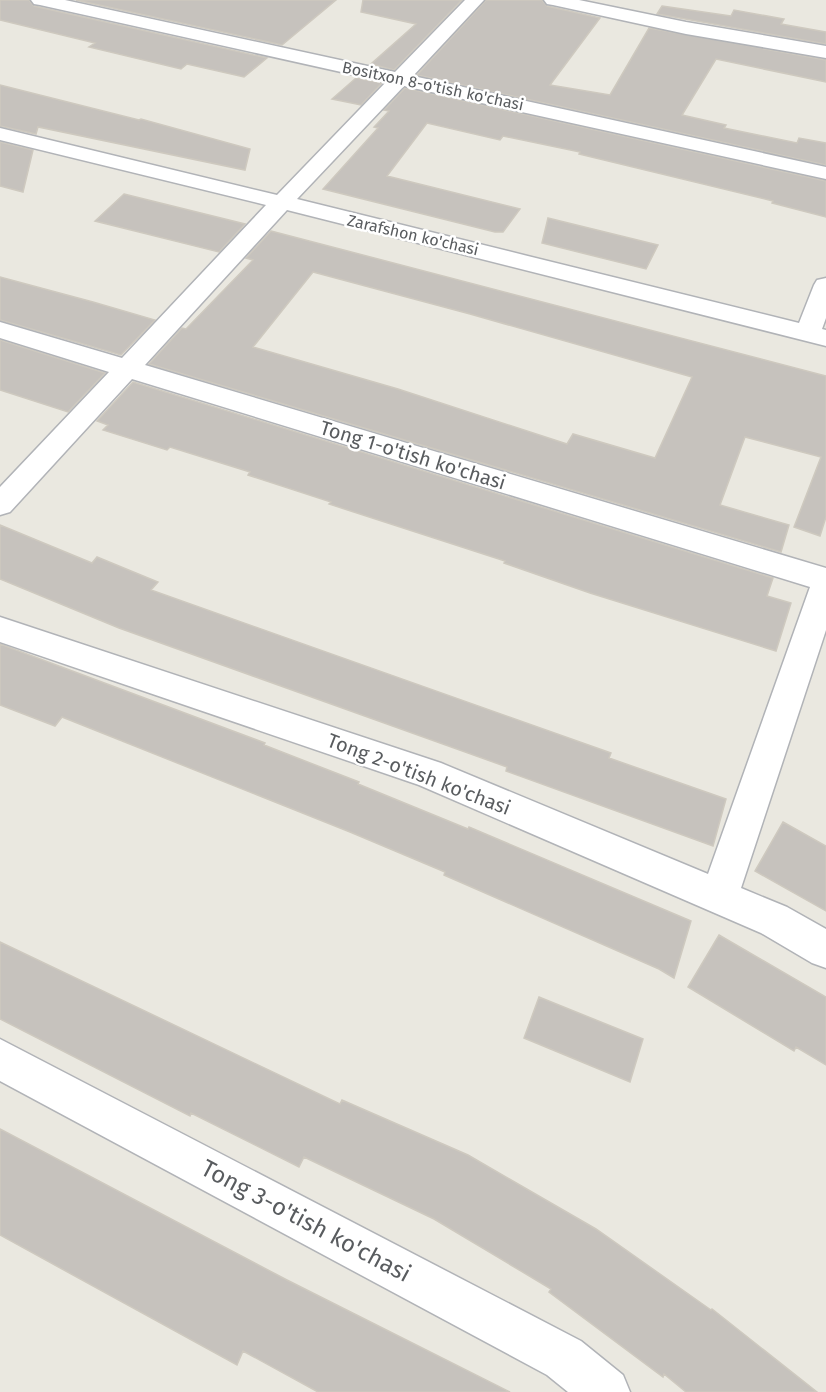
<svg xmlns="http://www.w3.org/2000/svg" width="826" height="1392" font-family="'Fira Sans',sans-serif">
<rect width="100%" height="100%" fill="#eae8e0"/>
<path fill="#c6c2bd" stroke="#cec9bf" stroke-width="1.5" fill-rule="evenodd" d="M0,0H29L34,6L267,58L244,77L187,64L181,69L89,47L95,43L0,20Z
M76,0H336L282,45Z
M363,0H462L394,70L371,64L416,24L361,12Z
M486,0H542L547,6L600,18L550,85L610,95L649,28L826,60V82L716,59L682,115L726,125L724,128L797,143L799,138L826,143V165L417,75Z
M662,6L731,16L734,10L784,19L781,24L826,32V44L657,14Z
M356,78L382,83L361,105L332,99Z
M0,85L139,120L141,119L250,149L245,170L38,127L36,134L0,126Z
M405,88L826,181V217L772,203L773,201L579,154L580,152L503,136L500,140L427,123L387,176L520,209L503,232H495L323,189L378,128L374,127L389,111L384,110Z
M0,142L33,150L23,192L0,186Z
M124,194L245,224L219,252L95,221Z
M548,218L658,245L646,269L542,243Z
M271,231L826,376V517L820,536L794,527L821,457L745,437L720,505L789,525L781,552L149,364L182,328L186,329L253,260L246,258ZM313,272L470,314L692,377L655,458L573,434L567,444L398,389L253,347Z
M0,277L93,302L155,320L121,355L0,320Z
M0,340L105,373L68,412L0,390Z
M133,382L773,578L767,596L791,603L776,651L590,593L504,563L505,561L329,504L331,502L248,475L250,472L170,447L167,450L103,430L108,425L97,421Z
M0,525L92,563L97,557L158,582L151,590L611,753L609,758L726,799L713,846L506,771L507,767L119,628L0,579Z
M0,644L265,743L264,745L359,782L358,784L468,829L469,827L691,921L674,978L659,969L444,875L445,872L350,832L62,717L55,726L0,705Z
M783,822L826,846V911L755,871Z
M719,935L826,997V1065L796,1047L794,1051L688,987Z
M0,942L340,1104L342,1100L468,1155L596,1229L711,1310L712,1309L817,1392H686L664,1374L663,1377L549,1292L551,1289L434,1219L304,1157L299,1167L191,1113L190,1116L0,1019Z
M539,997L643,1039L630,1082L524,1038Z
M0,1129L287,1280L510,1392H318L243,1351L237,1365L0,1235Z"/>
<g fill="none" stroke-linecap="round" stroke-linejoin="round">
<g stroke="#b1b3b7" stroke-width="3">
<path id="minor" d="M31,0H65L395,72L465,0H484L413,76L826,167V179L404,86L297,199L799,323L814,285L817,280L826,278V318L822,329L826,330V346L287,210L145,365L826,568V630L741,888L787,907L826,929V968L812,963L761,933L419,785L0,642V617L441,763L708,874L810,587L132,379L10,512L0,515V487L109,372L0,338V322L122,358L266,205L0,140V128L277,195L386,82L40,5L34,4Z
M544,0H579L686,22L826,46V58L686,34L553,5L547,4Z
M0,1039L581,1341L623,1375L630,1392H568L547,1375L0,1081Z"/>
</g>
<use href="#minor" fill="#fff" fill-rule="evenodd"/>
</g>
<g text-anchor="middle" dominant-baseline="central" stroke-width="5" stroke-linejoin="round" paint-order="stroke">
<g font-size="16" fill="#595c5f" stroke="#fff">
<text transform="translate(433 86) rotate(12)">Bositxon 8-o'tish ko'chasi</text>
<text transform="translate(413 235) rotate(13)">Zarafshon ko'chasi</text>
</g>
<g font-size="20" fill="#595c5f" stroke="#fff">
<text transform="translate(413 455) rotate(17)">Tong 1-o'tish ko'chasi</text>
<text transform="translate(419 774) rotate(21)">Tong 2-o'tish ko'chasi</text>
</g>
<g font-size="24" fill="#595c5f" stroke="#fff">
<text transform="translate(306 1221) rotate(28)">Tong 3-o'tish ko'chasi</text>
</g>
</g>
</svg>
